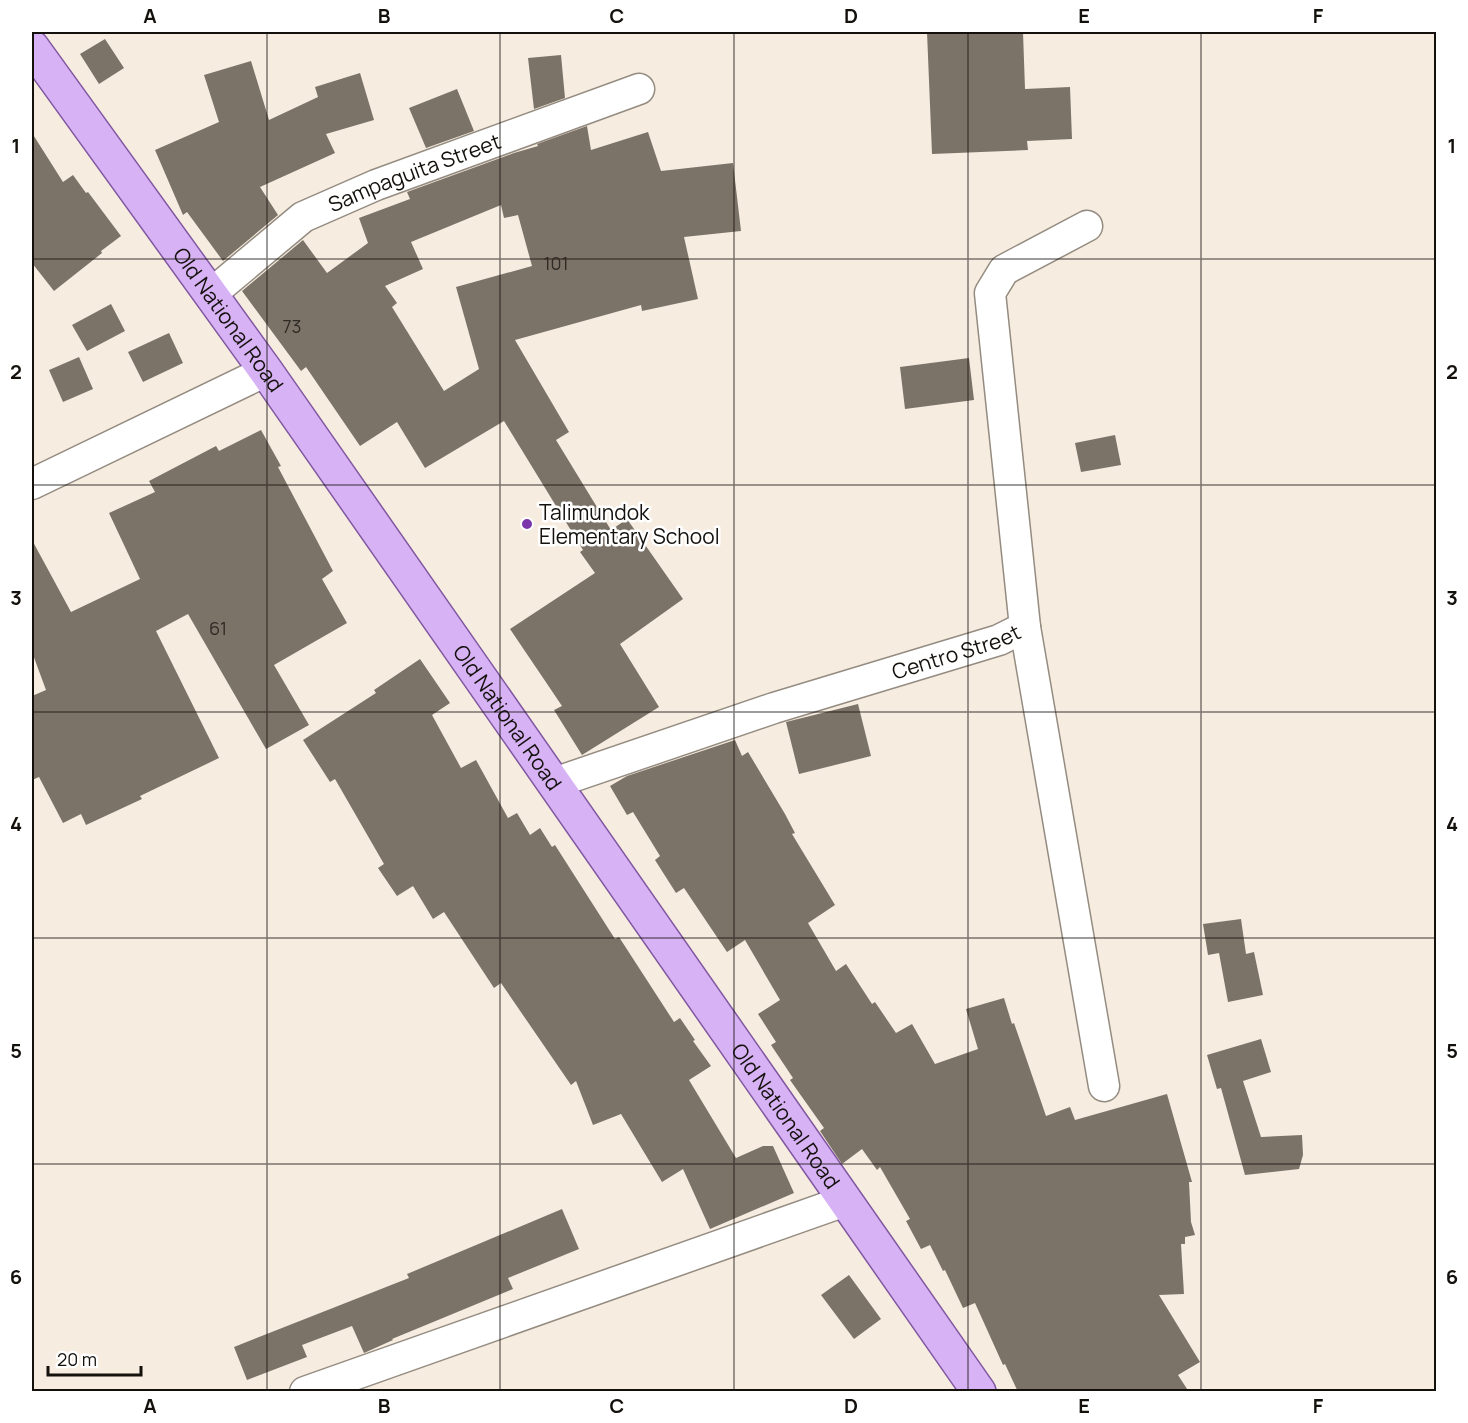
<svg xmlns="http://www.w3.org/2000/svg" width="1468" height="1423" font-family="Manrope,sans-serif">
<rect width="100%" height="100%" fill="#f6ece0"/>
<path fill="#7c7368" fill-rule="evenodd" d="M927,32H1023L1025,89L1070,87L1072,139L1027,141L1028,150L932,154Z
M105,39L124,68L99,84L80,54Z
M561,55L565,98L534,109L528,58Z
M251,61L269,120L318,97L315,87L360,73L374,120L326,134L335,153L260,187L278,215L223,261L187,212L183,215L155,150L219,122L204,75Z
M457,89L474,131L426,148L409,108Z
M587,126L591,150L648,132L661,171L733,163L741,231L684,237L698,299L642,311L641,305L515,340L569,432L556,440L611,530L627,519L683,599L620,644L659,707L582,755L554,710L562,706L510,629L595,573L580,552L583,550L504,421L425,468L397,422L360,446L306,367L301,371L242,291L303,240L327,273L368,243L359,218L410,199L407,192L514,153L538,146L537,144ZM501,205L504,218L518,215L532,266L456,287L479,369L444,391L392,307L397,303L385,286L423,269L411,242Z
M32,133L63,182L73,175L86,193L88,192L121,236L101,251L102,253L54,291L32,263Z
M111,304L125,331L87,351L72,325Z
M169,333L183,363L143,382L128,352Z
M79,357L93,389L63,402L49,370Z
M969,358L974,400L905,409L900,367Z
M261,430L281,466L278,467L333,571L322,579L347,623L274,665L309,725L266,749L188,614L156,631L219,758L140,796L142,799L86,825L81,814L63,823L39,777L32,780V696L46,690L32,652V540L71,612L140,579L109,513L155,492L149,481L216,446L219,451Z
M1115,435L1121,465L1081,472L1075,443Z
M420,659L450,703L432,715L461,768L476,760L508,818L517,813L530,835L540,828L552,847L555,845L615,939L619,937L674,1022L680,1018L695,1040L693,1041L711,1066L689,1080L736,1158L763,1146H773L794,1193L710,1229L683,1169L662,1182L621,1114L593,1125L576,1081L571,1085L501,983L494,988L444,912L433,919L413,886L397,896L378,868L384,864L335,779L330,782L303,740L376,693L374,690Z
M858,704L871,756L799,774L786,722Z
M735,740L742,756L748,752L785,814L795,833L792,834L835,905L808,923L836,971L846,964L872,1004L875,1002L896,1033L912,1024L935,1064L978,1049L966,1009L1004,998L1012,1024L1014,1023L1046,1116L1070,1107L1075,1120L1167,1094L1192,1182H1189L1191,1222L1195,1235L1185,1237V1244H1181L1184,1294L1159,1295L1200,1362L1178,1375L1189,1392H1018L1005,1364L1003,1365L975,1303L963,1308L945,1270L943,1271L930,1245L921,1249L906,1221L910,1219L880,1167L877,1170L862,1149L842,1164L820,1131L824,1128L790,1080L793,1078L771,1045L776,1042L758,1014L780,1000L745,940L727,952L684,888L676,893L655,860L660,856L633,812L627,815L610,786L627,776Z
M1241,919L1246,954L1254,952L1263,995L1228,1002L1219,953L1208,955L1203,924Z
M1261,1039L1271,1072L1243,1081L1261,1137L1302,1135L1303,1155L1299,1169L1245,1175L1221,1088L1217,1089L1207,1055Z
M562,1209L579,1249L508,1278L513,1289L392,1339L393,1340L364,1353L352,1326L302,1345L307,1357L247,1380L234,1347L409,1278L407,1274Z
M849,1275L881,1319L854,1339L821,1295Z"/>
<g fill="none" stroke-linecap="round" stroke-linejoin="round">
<g stroke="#958c81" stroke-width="33">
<g id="minor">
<path id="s1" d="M211,294L303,217L376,185L639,89"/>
<path d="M32,484L266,371"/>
<path d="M1025,627L1104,1086"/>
<path id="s2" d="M554,783L774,708L999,640L1025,627L990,293L1004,270L1087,226"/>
<path d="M305,1392L845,1201"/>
</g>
</g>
<g stroke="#8158a0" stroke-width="36">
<g id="major">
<path id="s3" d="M32,47L266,371L979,1392"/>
</g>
</g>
<use href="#minor" stroke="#fff" stroke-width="30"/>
<use href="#major" stroke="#d7b2f5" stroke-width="33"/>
</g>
<path fill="none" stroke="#14110d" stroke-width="1.5" stroke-opacity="0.55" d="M267,32V1392M500,32V1392M734,32V1392M968,32V1392M1201,32V1392M32,259H1436M32,485H1436M32,712H1436M32,938H1436M32,1164H1436"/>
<circle fill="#7a36aa" stroke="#fff" stroke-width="2" cx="527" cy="524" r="6"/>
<g text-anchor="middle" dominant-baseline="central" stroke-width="5" stroke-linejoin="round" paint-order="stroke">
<g font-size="18" fill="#2e2a24">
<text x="556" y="263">101</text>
<text x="292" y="326">73</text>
<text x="218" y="628">61</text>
</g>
<g font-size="21" fill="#14110d" stroke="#fff">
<text stroke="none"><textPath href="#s1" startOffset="240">Sampaguita Street</textPath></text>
<text stroke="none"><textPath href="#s3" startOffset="336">Old National Road</textPath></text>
<text stroke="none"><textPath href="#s2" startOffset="423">Centro Street</textPath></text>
<text stroke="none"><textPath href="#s3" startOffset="822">Old National Road</textPath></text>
<text stroke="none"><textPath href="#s3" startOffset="1308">Old National Road</textPath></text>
</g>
<g font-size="21" fill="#14110d" stroke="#fff" text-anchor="start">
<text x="539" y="512">Talimundok<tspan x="539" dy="24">Elementary School</tspan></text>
</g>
</g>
<rect width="1468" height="1423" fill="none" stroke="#ffffff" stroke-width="66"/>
<path d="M48 1366v9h93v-9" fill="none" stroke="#14110d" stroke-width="3"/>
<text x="57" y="1366" font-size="18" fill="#14110d" stroke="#ffffff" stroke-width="4.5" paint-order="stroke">20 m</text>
<rect x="33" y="33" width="1402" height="1357" fill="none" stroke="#14110d" stroke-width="2"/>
<g font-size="20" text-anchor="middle" font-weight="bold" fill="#14110d">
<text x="150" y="23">A</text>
<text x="384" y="23">B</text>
<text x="617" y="23">C</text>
<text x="851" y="23">D</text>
<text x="1084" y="23">E</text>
<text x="1318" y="23">F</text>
<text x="16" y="153">1</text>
<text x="1452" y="153">1</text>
<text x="16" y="379">2</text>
<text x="1452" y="379">2</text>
<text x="16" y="605">3</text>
<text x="1452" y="605">3</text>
<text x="16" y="831">4</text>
<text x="1452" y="831">4</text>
<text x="16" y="1058">5</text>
<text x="1452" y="1058">5</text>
<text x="16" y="1284">6</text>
<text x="1452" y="1284">6</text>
<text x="150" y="1413">A</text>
<text x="384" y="1413">B</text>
<text x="617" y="1413">C</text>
<text x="851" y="1413">D</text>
<text x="1084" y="1413">E</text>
<text x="1318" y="1413">F</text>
</g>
</svg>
